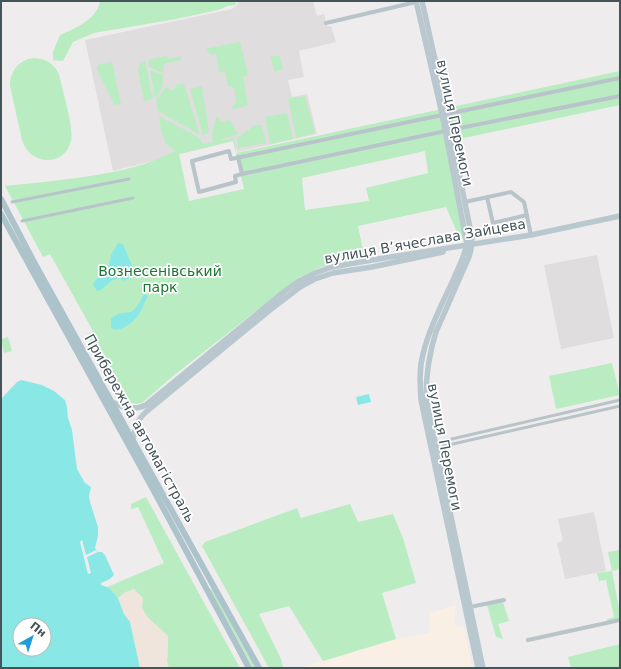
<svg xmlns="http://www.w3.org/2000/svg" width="621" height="669" font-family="'DejaVu Sans',sans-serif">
<rect width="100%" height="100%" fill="#efeced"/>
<path fill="#faefe4" d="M456,605L454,624L458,627L464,626L472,668H301L396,639L429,633L430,613Z"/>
<path fill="#e0ddde" d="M237,1H313L317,16L324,14L327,26H331L336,42L299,51L304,77L288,80L292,97L307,94L317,134L237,152L233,141L113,171L85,40L232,9L238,4Z
M597,255L614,338L561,349L544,265Z
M594,512L606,571L565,579L557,543L563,541L558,519Z"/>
<path fill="#baecc2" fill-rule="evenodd" d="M100,1H235L236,5L228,6L218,10L176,19L94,33L73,42L63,61L53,60V52L60,35C75,28 97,20 100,1Z
M240,42L248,75L243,77L248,105L231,110L236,101L234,88L228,86L225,72H219L216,54L211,55L206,50L208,48Z
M279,55L283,69L275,72L270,57Z
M166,56L169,59L180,56L181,60L164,64L163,73L149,67L148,62L150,59Z
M35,58C48,59 57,66 60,78C63,93 74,128 71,141C64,168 29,165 22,140L10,86C10,70 20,59 35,58Z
M145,61L153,99L144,101L138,70L140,63Z
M112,62L121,104L114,105C109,92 102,82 97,69L98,65Z
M150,70L163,75C163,86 162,90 155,98Z
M620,71V105L445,142L465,238L460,239L446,207L358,226L365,259L340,262L319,268L298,278L173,376L143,402L138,404L125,402L87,335L93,331L50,254L43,257L5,186C50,181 97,178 141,165C153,162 164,155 176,151L166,144L161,132L159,116L200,138L202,144L213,142L212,135L216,117H219L220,122L230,120L238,134L218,141L234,138L236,153ZM233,141L244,189L189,201L179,154ZM425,151L428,173L366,188L369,201L305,210L302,178Z
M178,84H184L200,135L158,111L156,100L165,88L168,87L172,91Z
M202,86L209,133L203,135L190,89Z
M305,96L315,133L296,138L288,98Z
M287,113L293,139L270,144L265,117Z
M255,125H262L266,143L238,148L237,138Z
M8,337L12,351L4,353L1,339Z
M612,363L620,395L556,409L549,376Z
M146,497L240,668H169L167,662L168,636L147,617L142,608L126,592L118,598L107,587L164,563L138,507L132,509L131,508V504Z
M350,504L358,522L393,514L403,538L416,583L382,593L396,639L323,661L289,606L259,614L281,659L283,667L269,668L202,546L205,542L297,508L301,518Z
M620,550V569L612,571L620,613V620L608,623L607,619L614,617L606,580L599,581L597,573L612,571L608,552Z
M212,588L256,668H253L210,590Z
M503,602L509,621L498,624L503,639L496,637L487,605Z
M620,644V668H571L568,657Z"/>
<path fill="#f0e5dc" d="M134,589L143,598L142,608L147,617L168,636L167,662L169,668H140L130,622L124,614L118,598L126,592Z"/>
<path fill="#89e8e5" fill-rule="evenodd" d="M118,243L123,244L136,275L135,276L123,281L120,278L111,281L101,290L97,291L93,285L94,282L109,265L111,255Z
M144,294L148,296C140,311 139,320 123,328C118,330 115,330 111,328V318C121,312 120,314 130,312C136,311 141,299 144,294Z
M21,380L42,385L54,391L65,400L67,407L68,418L72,430L77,469L85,483L91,487L89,496L90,502L98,527V536L95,548L98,552H102L105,555L114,575L110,579L101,583V585L107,587L111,590L118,598L124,614L130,622L140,668H1V399L17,382ZM20,625H44V649H20Z
M369,394L371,402L358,405L356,397Z"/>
<path fill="#efeced" d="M82,540L86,555L96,550L98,552L87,557L91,573L88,574L80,542Z"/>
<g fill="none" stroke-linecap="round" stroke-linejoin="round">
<path stroke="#b8c4c9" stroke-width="3" d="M12,202L129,179
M22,221L133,198
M620,400L443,441L444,446L620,406"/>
<path stroke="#b8c4c9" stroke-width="4" d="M326,23L416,2
M620,78L231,159L229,151L192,161L199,192L236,182L235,176L242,174L455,129L620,96
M238,157L242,174
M487,197L493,223L527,215
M465,202L511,192L524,202L531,235
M470,607L504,600
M528,640L620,620"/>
<path stroke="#b8c8ce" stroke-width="5.5" d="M416,1L442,114L466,239L467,245L463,257C451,288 431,321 423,354C419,369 420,384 421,400L478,668
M422,1L447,113L472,238L471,249L469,257L436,332C429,354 426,375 426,398L483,668
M112,402C123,408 134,411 146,405L285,291L299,281L315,273L332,267L378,259L531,235L620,216
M133,440C135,427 137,420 147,411L270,310L300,287L315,279L333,273L372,267L443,252"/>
<path stroke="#acc3cb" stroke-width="6" d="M1,199L34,262L259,668
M1,214L154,491L249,668"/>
</g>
<g text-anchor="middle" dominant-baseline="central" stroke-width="3.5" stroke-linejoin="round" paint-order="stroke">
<g font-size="14" fill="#455459" stroke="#fff">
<text transform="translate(455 123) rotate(78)">вулиця Перемоги</text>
<text transform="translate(425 241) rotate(-10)">вулиця Вʼячеслава Зайцева</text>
<text transform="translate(140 428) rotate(61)">Прибережна автомагістраль</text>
<text transform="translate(445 447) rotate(79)">вулиця Перемоги</text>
</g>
<g font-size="14" fill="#197632" stroke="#fff">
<text x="160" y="271">Вознесенівський<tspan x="160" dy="16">парк</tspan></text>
</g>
</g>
<rect width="621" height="669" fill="none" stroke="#455459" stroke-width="4"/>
<g transform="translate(32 637) rotate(39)"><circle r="19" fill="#ffffff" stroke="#b5bbbd"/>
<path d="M0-3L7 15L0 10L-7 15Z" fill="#1f9bd6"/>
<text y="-6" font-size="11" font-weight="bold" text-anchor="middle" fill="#455459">Пн</text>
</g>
</svg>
